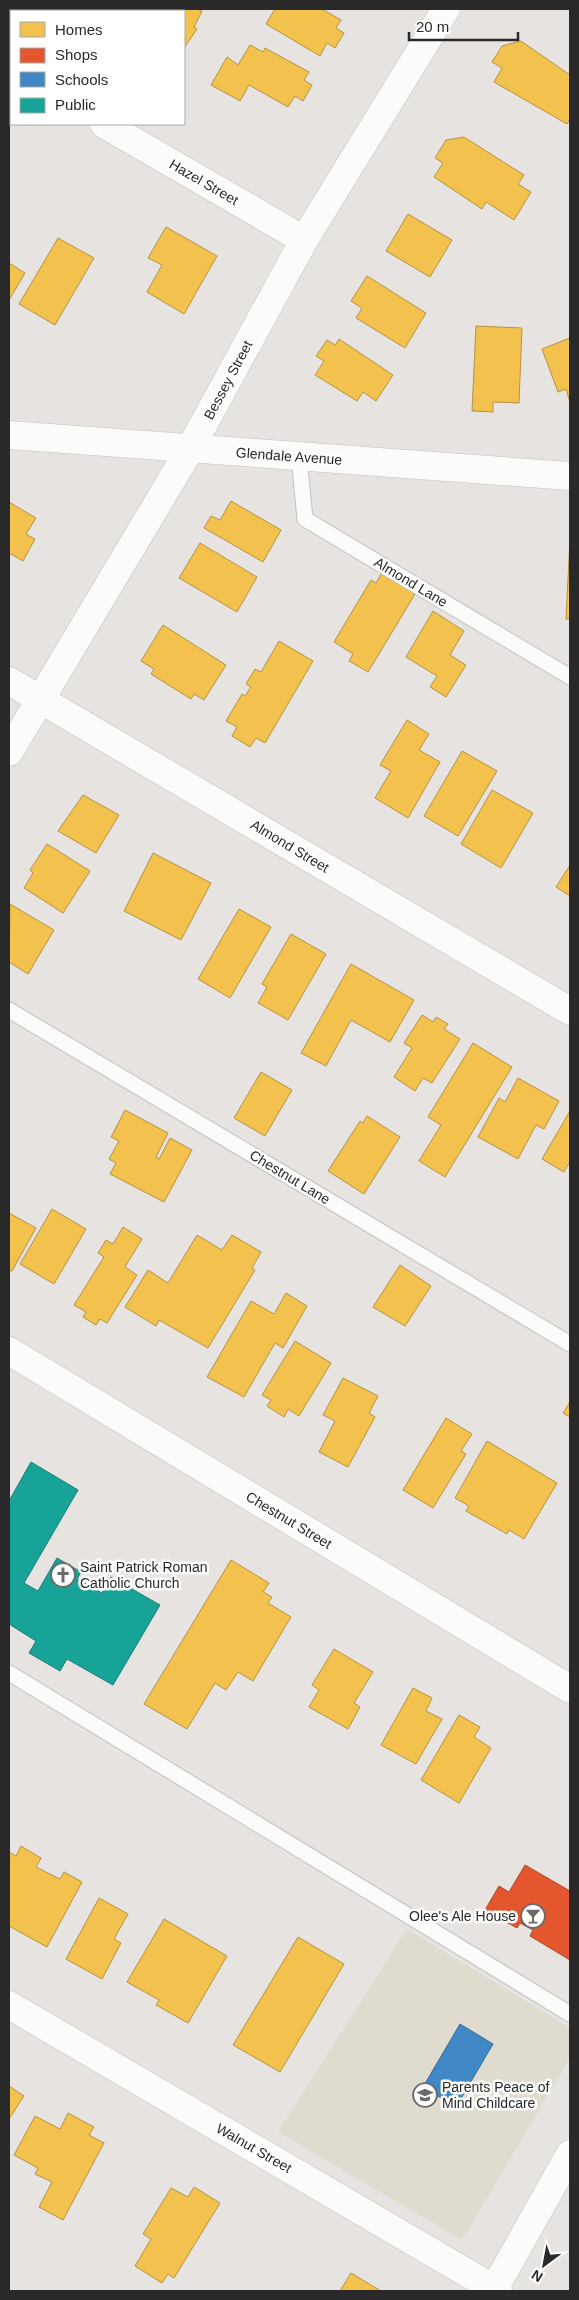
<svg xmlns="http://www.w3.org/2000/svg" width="579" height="2300" font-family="Helvetica,sans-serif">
<rect width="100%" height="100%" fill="#e6e3e0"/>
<path fill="#e0dbcf" d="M407,1929L570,2028V2058L462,2240L278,2132Z"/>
<path fill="#f2c14e" stroke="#b69343" d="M93,9H140L138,11H92Z
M159,9H197L202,11L194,27L197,29L184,48V11H158Z
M275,9H322L341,20L336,28L344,33L335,48L327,43L320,56L266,24Z
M521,41L570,75V119L567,124L494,82L502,68L492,62L502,46Z
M250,45L263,52L265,48L309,72L304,80L312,85L303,101L295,96L288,107L249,85L240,101L211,85L227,57L238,65Z
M464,137L524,175L518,184L531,192L514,220L486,202L482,209L434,177L443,163L435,158L446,140Z
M408,214L452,240L430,277L386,251Z
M166,227L217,256L184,314L147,292L162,265L148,258Z
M58,238L94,258L55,325L19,304Z
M9,263L25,273L9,300Z
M367,276L426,313L405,348L356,318L362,308L351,301Z
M476,326L522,328L519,403L493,402V412L472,411Z
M570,338V402L566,389L558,392L542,349Z
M339,339L393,375L376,401L363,392L357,401L315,375L324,361L316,356L327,340L335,345Z
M231,501L281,530L263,562L204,528L211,516L220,520Z
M9,502L36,518L26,534L35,539L23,561L9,553Z
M570,539V619H566Z
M200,543L257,577L237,612L179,578Z
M384,569L418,589L368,672L349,661L353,654L334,642L371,580L376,583Z
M433,611L464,631L450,655L466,665L446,697L430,687L437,676L406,657Z
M163,625L226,665L204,700L194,694L191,699L151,674L154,669L141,661Z
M279,641L313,661L265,743L256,738L250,747L232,736L237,727L226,721L242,694L245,696L251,687L246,684L255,669L261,672Z
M407,720L429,734L419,750L440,762L408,818L375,798L391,771L380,765Z
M462,751L497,771L458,836L424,816Z
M492,790L533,813L501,868L461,844Z
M83,795L119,815L96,853L58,831Z
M47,844L90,871L63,913L24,888L33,873L30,870Z
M153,853L211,883L181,940L124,911Z
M570,865V896L556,887Z
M10,904L54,930L28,974L9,962Z
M239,909L271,927L230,998L198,979Z
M291,934L326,954L288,1020L258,1003L267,987L262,984Z
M351,964L414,1000L390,1042L351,1020L326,1066L301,1053Z
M422,1015L433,1022L436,1017L448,1024L444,1029L460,1039L432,1083L423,1078L415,1091L394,1077L412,1048L404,1043Z
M473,1043L512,1067L445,1177L419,1161L441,1125L428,1117Z
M261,1072L292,1090L265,1136L234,1118Z
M518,1078L559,1101L544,1129L536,1125L518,1159L478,1137L499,1098L505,1102Z
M125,1110L168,1133L156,1157L159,1159L170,1138L192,1150L164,1202L110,1174L116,1163L109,1159L119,1141L111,1137Z
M570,1111V1161L564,1172L542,1159Z
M367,1116L400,1137L364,1194L328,1171L360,1121L363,1123Z
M52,1209L86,1229L54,1284L20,1264Z
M9,1213L36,1228L12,1271L9,1270Z
M123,1227L142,1239L125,1267L137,1275L107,1323L100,1319L96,1325L83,1317L86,1312L74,1305L104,1257L98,1253L106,1240L113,1244Z
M197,1235L222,1250L232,1235L261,1252L252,1268L255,1270L208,1348L159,1320L156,1326L125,1307L148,1270L168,1283Z
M400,1265L431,1286L405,1326L373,1307Z
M286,1293L307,1306L283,1348L275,1343L244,1397L207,1377L251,1301L274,1314Z
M295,1341L331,1363L299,1416L288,1409L284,1417L267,1406L271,1400L262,1395Z
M343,1378L378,1396L369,1413L375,1417L348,1467L319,1452L335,1421L323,1415Z
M570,1402V1417L563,1413Z
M446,1418L472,1434L461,1451L466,1454L433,1508L403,1490Z
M487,1441L557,1483L524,1539L509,1530L507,1534L466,1511L469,1506L455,1498Z
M231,1560L269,1583L263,1592L272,1597L268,1603L291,1617L253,1681L238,1672L226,1690L215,1683L187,1729L144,1704Z
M334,1649L373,1672L354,1703L360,1707L348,1729L309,1707L319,1690L312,1685Z
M413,1688L432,1698L426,1711L442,1719L416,1764L381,1745Z
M459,1715L480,1727L474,1737L491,1748L459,1803L421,1780Z
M21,1846L41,1858L36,1867L60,1879L64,1872L82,1882L47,1947L9,1926V1852L16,1856Z
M99,1898L128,1914L114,1939L121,1943L102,1979L66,1959Z
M164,1919L227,1956L188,2023L156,2005L159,2000L127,1982Z
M298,1937L344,1964L280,2072L233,2045Z
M9,2086L24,2096L9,2119Z
M68,2113L94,2127L89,2135L104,2143L63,2220L39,2207L52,2182L35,2174L38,2168L14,2155L35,2116L60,2129Z
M194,2187L220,2203L174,2278L168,2274L162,2283L135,2266L151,2239L143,2234L171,2188L188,2197Z
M351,2273L381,2291H340Z"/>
<path fill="#e4572e" stroke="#ac492c" d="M525,1865L570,1891V1960L530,1936L533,1930L520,1923L517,1928L485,1910L499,1886L509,1892Z"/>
<path fill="#3f88c5" stroke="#386c96" d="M460,2024L493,2044L456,2107L423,2087Z"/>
<path fill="#17a398" stroke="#1c7e77" d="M31,1462L78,1490L24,1583L38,1591L57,1558L81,1572L77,1579L102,1593L111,1577L160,1605L113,1685L67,1659L60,1671L29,1653L36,1641L9,1624V1501Z"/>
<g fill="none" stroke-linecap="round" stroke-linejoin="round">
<g stroke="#c1c0c1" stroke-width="17">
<path id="lane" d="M299,457L305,519L570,677
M9,1010L570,1344
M9,1673L570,2014"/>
</g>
<g stroke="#c1c0c1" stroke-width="29">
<path id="street" d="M9,69L11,70
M104,124L304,240
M9,681L570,1011
M9,752L190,449L304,240L446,9
M9,1351L570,1689
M9,2005L498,2291"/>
</g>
<g stroke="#c1c0c1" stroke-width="29">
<path id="secondary" d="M9,435L570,476
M493,2291L570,2154"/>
</g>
<use href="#lane" stroke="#fbfbfa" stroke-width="15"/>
<use href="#street" stroke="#fbfbfa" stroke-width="28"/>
<use href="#secondary" stroke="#fbfbfa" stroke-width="28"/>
</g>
<defs>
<g id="church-ring" transform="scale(1.25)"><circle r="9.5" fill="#fff" stroke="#6b6a69" stroke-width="1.5"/><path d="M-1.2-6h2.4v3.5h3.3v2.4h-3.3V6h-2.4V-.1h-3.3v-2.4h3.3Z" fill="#6b6a69"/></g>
<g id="bar-ring" transform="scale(1.25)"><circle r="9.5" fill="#fff" stroke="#6b6a69" stroke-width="1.5"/><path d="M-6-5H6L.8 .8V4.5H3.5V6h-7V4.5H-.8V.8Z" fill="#6b6a69"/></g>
<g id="school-ring" transform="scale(1.25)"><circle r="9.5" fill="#fff" stroke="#6b6a69" stroke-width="1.5"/><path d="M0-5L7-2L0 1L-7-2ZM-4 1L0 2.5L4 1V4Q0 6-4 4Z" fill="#6b6a69"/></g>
</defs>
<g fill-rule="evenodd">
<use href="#church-ring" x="63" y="1575"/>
<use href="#bar-ring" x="533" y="1916"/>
<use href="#school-ring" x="425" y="2095"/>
</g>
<g text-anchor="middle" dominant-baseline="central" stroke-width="5" stroke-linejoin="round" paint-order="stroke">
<g font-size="14" fill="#292929" stroke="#fff">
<text transform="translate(204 182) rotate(30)">Hazel Street</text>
<text transform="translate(228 380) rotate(-62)">Bessey Street</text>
<text transform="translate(289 456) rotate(4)">Glendale Avenue</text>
<text transform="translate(411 582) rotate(31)">Almond Lane</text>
<text transform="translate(290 846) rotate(31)">Almond Street</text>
<text transform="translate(290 1177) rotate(31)">Chestnut Lane</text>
<text transform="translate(289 1520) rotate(31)">Chestnut Street</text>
<text transform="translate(254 2148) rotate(30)">Walnut Street</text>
</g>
<g font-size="14" fill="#292929" stroke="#fff" text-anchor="start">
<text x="80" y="1567">Saint Patrick Roman<tspan x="80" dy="16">Catholic Church</tspan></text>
<text x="516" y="1916" text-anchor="end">Olee's Ale House</text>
<text x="442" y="2087">Parents Peace of<tspan x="442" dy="16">Mind Childcare</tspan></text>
</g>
</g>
<rect width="579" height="2300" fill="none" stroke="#292929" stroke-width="20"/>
<rect x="10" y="10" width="175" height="115" fill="#ffffff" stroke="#a9a9a9"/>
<rect x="20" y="22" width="25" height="15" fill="#f2c14e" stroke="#a9a9a9"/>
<text x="55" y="35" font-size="15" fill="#292929">Homes</text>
<rect x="20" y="48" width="25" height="15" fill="#e4572e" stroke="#a9a9a9"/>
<text x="55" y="60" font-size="15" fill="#292929">Shops</text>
<rect x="20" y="72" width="25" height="15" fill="#3f88c5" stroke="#a9a9a9"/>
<text x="55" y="85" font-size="15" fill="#292929">Schools</text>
<rect x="20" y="98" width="25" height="15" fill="#17a398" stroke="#a9a9a9"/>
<text x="55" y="110" font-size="15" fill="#292929">Public</text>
<g transform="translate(544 2265) rotate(212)" stroke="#ffffff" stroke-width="4" paint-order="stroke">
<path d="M0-4L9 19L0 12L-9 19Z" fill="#292929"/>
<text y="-8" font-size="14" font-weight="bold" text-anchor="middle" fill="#292929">N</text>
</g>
<path d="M409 32v8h109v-8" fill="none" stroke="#292929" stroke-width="2.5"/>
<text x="416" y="32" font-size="15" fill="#292929" stroke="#ffffff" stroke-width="4" paint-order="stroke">20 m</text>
</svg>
